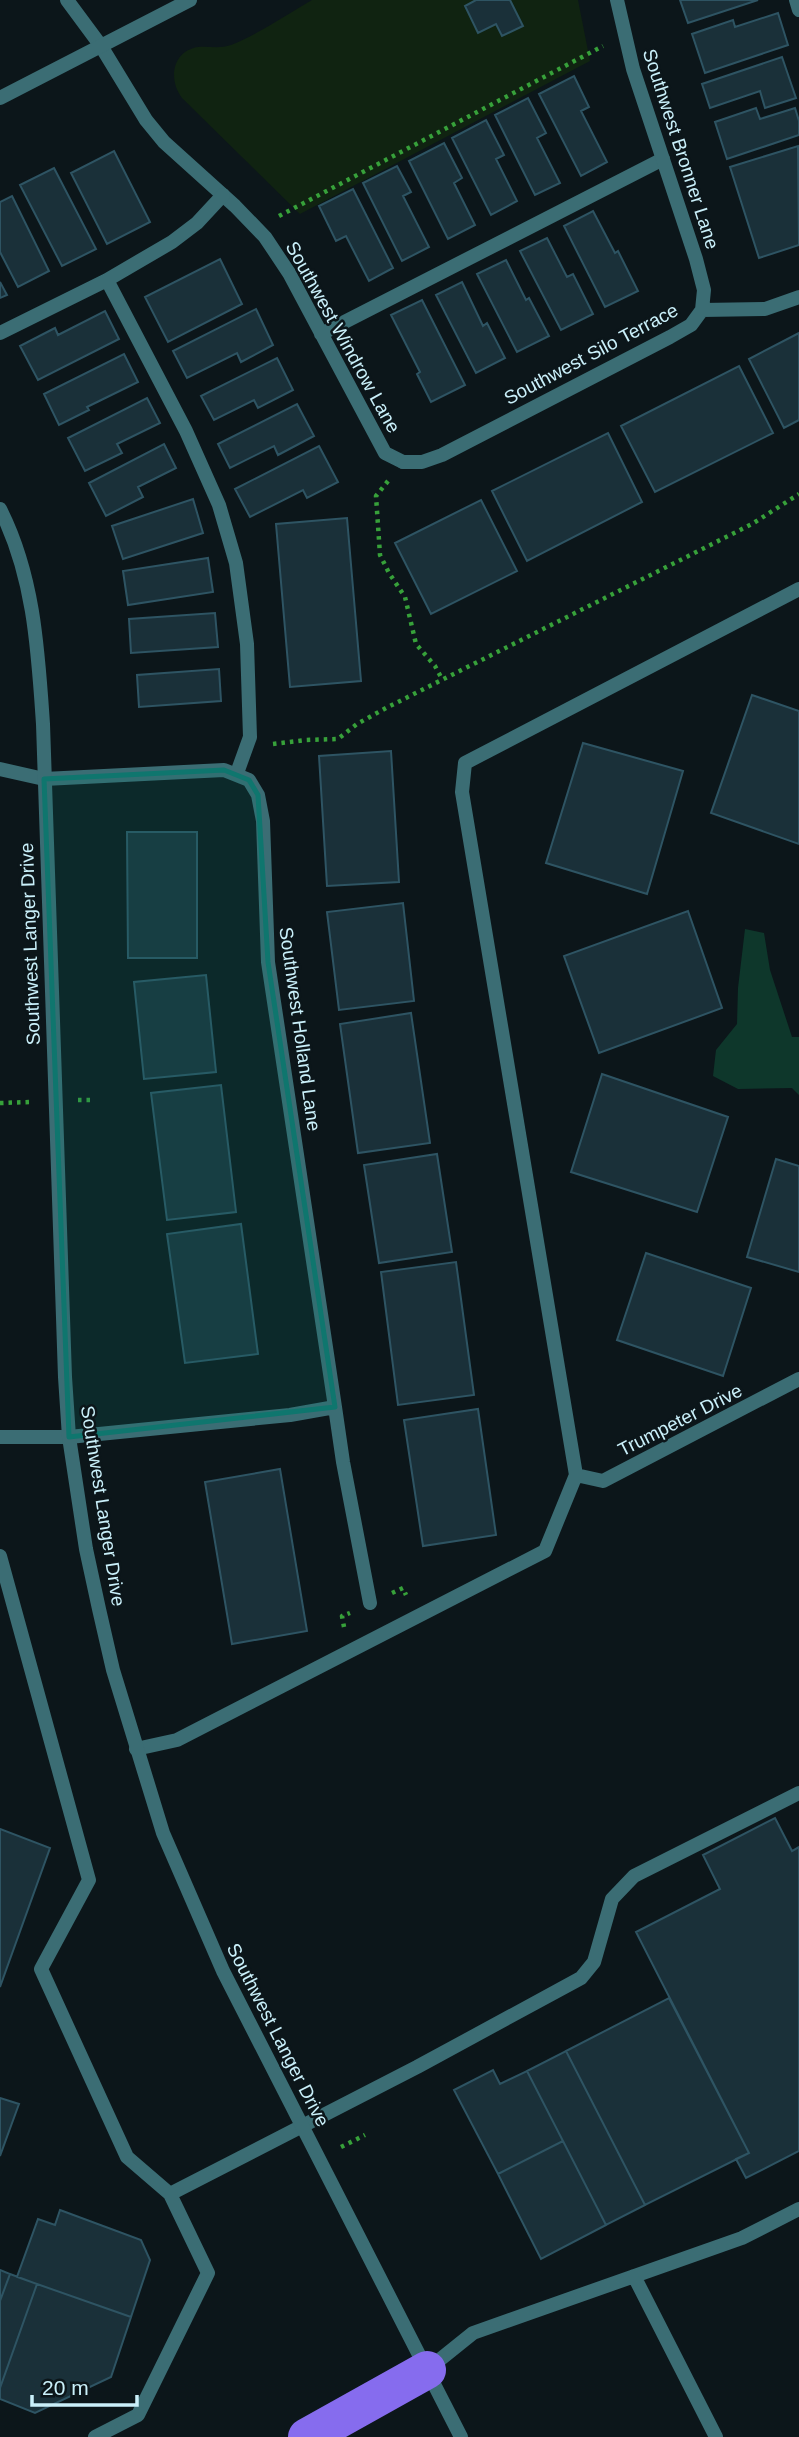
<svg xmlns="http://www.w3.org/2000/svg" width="799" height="2437" font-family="Arial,sans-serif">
<rect width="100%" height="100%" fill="#0c161a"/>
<path fill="#102311" d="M312,0H578L590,61L300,214L182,98C168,80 172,51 198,47C209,46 220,49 231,45C259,34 286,15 312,0Z"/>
<path fill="#0e372b" d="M745,929L764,933L770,970L792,1037H799V1095L792,1088L738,1089L713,1076L716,1050L737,1024L738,988Z"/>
<path fill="#1a3039" stroke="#2e5463" stroke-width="2" d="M476,0H510L523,26L502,36L496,24L478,33L465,6Z
M680,0H758L688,23Z
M778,13L788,45L705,73L692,34L733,20L735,27Z
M782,57L796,98L765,108L760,91L710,108L702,84Z
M574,76L589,107L581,111L607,162L581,176L539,94Z
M528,98L546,133L537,138L560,183L535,195L495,115Z
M756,108L760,119L795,108L799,121V135L727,159L715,122Z
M486,120L504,155L496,159L517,201L491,215L452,138Z
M444,143L462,178L454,183L475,225L448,239L409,161Z
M798,146L799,245L759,258L730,167Z
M114,151L150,222L107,244L71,173Z
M397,166L411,192L403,196L429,247L402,261L363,183Z
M54,168L96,249L62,266L20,185Z
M353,189L393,268L369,281L346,236L336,241L319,206Z
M12,196L49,271L18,287L0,252V202Z
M593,211L615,253L618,251L638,291L605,307L564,226Z
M547,238L567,277L573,274L593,314L561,330L520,251Z
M220,259L242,304L168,342L145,297Z
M506,260L526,300L529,298L549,336L517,352L477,274Z
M0,282L7,295L0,298Z
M462,282L483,326L487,323L505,358L476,373L436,295Z
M422,300L465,385L431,402L417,374L420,372L391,315Z
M256,309L273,345L241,362L237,353L187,378L173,351Z
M105,311L119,339L38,380L20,346L55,328L58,335Z
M799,333V420L784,428L749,359Z
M124,354L138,382L87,407L89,410L59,425L44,394Z
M277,358L293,390L258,408L254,400L214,420L201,396Z
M739,366L773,433L655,492L621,426Z
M147,398L160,423L117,444L122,453L85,471L68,438Z
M297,404L314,436L278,455L274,446L230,468L218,444Z
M608,433L642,502L527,561L492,491Z
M164,444L176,468L138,487L143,497L106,516L89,483Z
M319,446L338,482L307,498L303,490L250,517L235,489Z
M193,499L203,533L123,559L112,526Z
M481,500L517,571L431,614L395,543Z
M347,518L361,681L290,687L276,524Z
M208,558L213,592L128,605L123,571Z
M215,613L218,647L131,653L129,619Z
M219,669L221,701L139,707L137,675Z
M752,695L799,711V844L711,813Z
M583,743L683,771L647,894L546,863Z
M391,751L399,882L327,886L319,756Z
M127,832H197V958H128Z
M403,903L414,1001L339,1010L327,912Z
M688,911L722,1008L599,1053L564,956Z
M206,975L216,1072L144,1079L134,982Z
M411,1013L430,1143L358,1153L340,1024Z
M602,1074L728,1117L697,1212L571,1172Z
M221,1085L236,1212L167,1220L151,1093Z
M437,1154L452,1252L379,1263L364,1165Z
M776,1159L799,1166V1272L747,1257Z
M241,1224L258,1354L185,1363L167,1234Z
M646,1253L751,1288L723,1376L617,1340Z
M456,1262L474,1395L398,1405L381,1272Z
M478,1409L496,1535L423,1546L404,1420Z
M280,1469L307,1631L232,1644L205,1482Z
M775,1818L792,1851L799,1847V2151L746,2178L736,2159L749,2153L636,1932L720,1889L703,1855Z
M0,1829L50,1848L0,1987Z
M669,1998L749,2153L645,2205L566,2051Z
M566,2051L645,2205L606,2225L527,2071Z
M493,2070L500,2084L527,2071L563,2141L498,2174L454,2090Z
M0,2098L19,2104L0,2156Z
M563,2141L606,2225L541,2259L498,2174Z
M60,2210L141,2240L150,2260L131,2317L17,2277L38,2219L55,2225Z
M0,2270L10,2274L0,2301Z
M10,2274L37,2284L0,2388V2301Z
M37,2284L131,2317L111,2377L35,2413L0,2399V2388Z"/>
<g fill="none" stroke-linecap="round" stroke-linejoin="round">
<path stroke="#37a13a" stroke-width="4.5" stroke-dasharray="3.5 5" stroke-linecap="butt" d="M279,216L603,46
M388,481L376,496L380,555L389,573L405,597L416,644L435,666L442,679
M273,744L306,740L338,739L357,724L386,708L752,524L799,494
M78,1100H95
M0,1103L31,1102
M392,1593L403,1588L406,1595
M344,1627L342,1616L350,1613
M341,2147L365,2135"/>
<path stroke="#3b6d74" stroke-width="14" d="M67,0L101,46L146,120L164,142L235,206L265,237L289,273L385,453L403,462
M796,0L799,10
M321,334L663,159
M0,769L44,779
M0,1437H69
M576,1475L603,1481L799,1379
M0,1556L89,1880L41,1969L127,2157L170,2194L208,2273L138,2415L95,2437
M136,1749L177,1740L545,1551L576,1475L462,792L465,763L799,589
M170,2194L417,2067L581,1978L594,1962L612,1899L634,1876L799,1793
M634,2276L716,2437
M427,2370L473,2333L742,2238L799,2209"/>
<path stroke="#3b6d74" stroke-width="14" d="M617,0L633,69L696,259L704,290L702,310
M107,280L186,431L219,505L236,563L247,644L250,737L237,773
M702,310L765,309L799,297
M0,333L107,280L172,242L197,223L223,195
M403,462H422L442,455L670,337L691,325L702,310
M44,779L224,770L249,780L258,795L263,821L268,962L335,1407L290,1415L69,1437
M335,1407L343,1462L370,1603"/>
<path stroke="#3b6d74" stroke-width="14" d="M0,98L190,0
M0,509C34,576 38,650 43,724L65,1377L69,1437L86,1549L99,1609L113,1670L163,1833L223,1971L461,2437"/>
<path stroke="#866cee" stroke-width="38" d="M307,2437L427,2370"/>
</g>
<path fill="#0f766e" fill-opacity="0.2" stroke="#0f766e" stroke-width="5" stroke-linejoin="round" d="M224,770L249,780L258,795L268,962L335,1407L69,1437L44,779Z"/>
<g text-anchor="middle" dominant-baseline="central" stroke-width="5" stroke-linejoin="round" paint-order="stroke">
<g font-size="19" fill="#caf0fa" stroke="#0c161a">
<text transform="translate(681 149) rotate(72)">Southwest Bronner Lane</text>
<text transform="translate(343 337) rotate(61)">Southwest Windrow Lane</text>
<text transform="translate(591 354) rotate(-28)">Southwest Silo Terrace</text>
<text transform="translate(30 944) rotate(-92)">Southwest Langer Drive</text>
<text transform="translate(300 1029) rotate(82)">Southwest Holland Lane</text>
<text transform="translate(680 1420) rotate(-27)">Trumpeter Drive</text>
<text transform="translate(103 1506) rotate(81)">Southwest Langer Drive</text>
<text transform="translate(278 2035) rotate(63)">Southwest Langer Drive</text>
</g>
</g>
<path d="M32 2395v10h105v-10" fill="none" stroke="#caf0fa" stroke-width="3.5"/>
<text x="42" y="2395" font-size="21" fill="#caf0fa" stroke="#0c161a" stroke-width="5" paint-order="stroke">20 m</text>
</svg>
